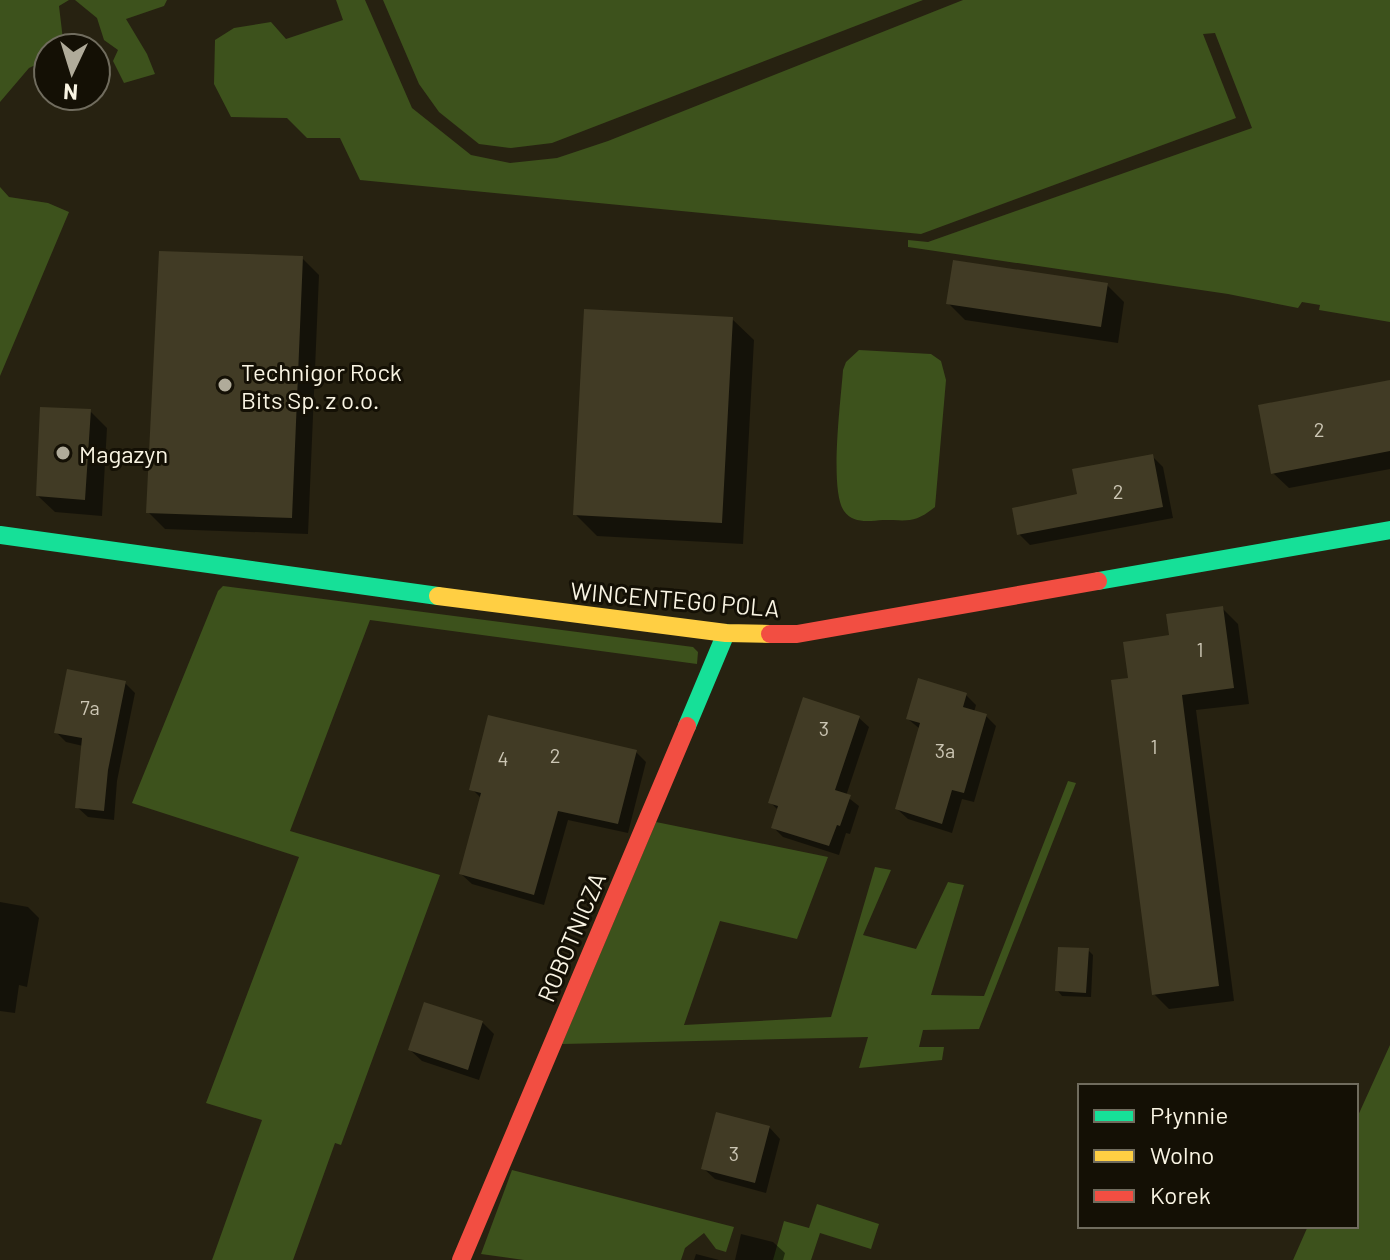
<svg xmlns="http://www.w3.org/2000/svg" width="1390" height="1260" font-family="Barlow,sans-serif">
<rect width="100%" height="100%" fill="#272211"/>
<path fill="#3d521c" d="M0,0H69L59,6L64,48H48V59L29,68L0,102Z
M75,0H167L164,6L126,19L147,54L155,74L124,83L113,61L118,50L104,40L97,18Z
M336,0H365L412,108L471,155L510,163L557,158L608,141L963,0H1390V322L1319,310L1320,305L1302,302L1298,308L1228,294L908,247V240L928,242L1252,128L1215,33L1203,34L1236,118L921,234L360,180L340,138H307L287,118L231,117L214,84L215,40L234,28L271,22L286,39L343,20Z
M383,0H923L552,143L511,148L479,144L439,112L419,84Z
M0,187L9,197L48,203L69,212L0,376Z
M859,350L931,354L941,361L946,380L935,507C914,524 908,520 883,520C869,521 853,524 844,511C829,490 841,399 843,370L846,362Z
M223,586L693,647L698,652L697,664L370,620L290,831L440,875L341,1145L335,1143L293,1260H212L262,1120L206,1103L299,857L132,803L218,591Z
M1068,781L1076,783L979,1029L923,1030L919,1047H944L942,1060L859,1068L868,1037L562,1044L656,822L828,857L797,939L720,921L684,1025L831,1017L875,867L891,870L863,935L916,949L948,882L964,885L931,995L984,996Z
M1390,1045V1260H1293L1308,1226H1356V1120Z
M512,1170L734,1227L726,1252L716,1249L704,1233L685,1248L681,1260H524L481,1254Z
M817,1204L879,1224L871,1249L820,1233L811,1260H773L784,1221L809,1228Z"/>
<path fill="#0007" d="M302,258L319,275L308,534L165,529L148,512Z
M1107,285L1124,302L1118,343L965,320L948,303Z
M732,319L754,340L743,544L597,536L575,514Z
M1390,382V469L1289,488L1273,473Z
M90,411L107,428L102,516L55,512L38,496Z
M1152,456L1163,467L1173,518L1030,545L1019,534L1079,496Z
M1222,608L1238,624L1249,704L1196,710L1234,1001L1169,1009L1154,994L1130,680L1171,637Z
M125,683L135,693L117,781L114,820L88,817L77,807L83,746L66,742L56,732Z
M966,695L976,705L974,712L986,716L996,726L974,802L962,799L952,833L908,819L897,809L920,729L908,719Z
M859,718L869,727L846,796L859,806L850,834L846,833L839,855L783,837L773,827L778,810L770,802Z
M636,752L646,762L628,833L568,820L544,905L472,884L461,874L482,799L472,789Z
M0,902L28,907L39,918L27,987L19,985L15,1013L0,1011Z
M1088,950L1093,955L1091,997L1062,996L1057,990Z
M482,1022L494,1034L479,1080L422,1061L410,1050Z
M769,1127L780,1139L766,1193L715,1179L703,1168Z
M741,1234L773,1242L785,1253L783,1260H735Z
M696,1254L719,1260H694Z"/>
<path fill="#413b25" d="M159,251L303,256L292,518L146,513Z
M953,260L1108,283L1101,327L946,304Z
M584,309L733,317L722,523L573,515Z
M1390,380V451L1271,474L1258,405Z
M40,407L91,409L85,500L36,496Z
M1153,454L1163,507L1017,535L1012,508L1077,494L1072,469Z
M1223,606L1234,688L1182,695L1219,986L1152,995L1111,680L1128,678L1123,642L1169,635L1166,614Z
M67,669L126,681L108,770L104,811L75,808L82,738L54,733Z
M918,678L967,693L963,707L987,714L964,793L952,790L942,824L895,809L920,723L906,719Z
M803,697L860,716L835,790L851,795L840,826L837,825L829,846L771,828L778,806L768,803Z
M488,715L637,750L618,824L558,811L534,895L459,874L481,793L469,790Z
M1058,947L1089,948L1086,993L1055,991Z
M424,1002L483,1021L468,1070L408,1050Z
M716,1112L770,1126L755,1183L701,1169Z"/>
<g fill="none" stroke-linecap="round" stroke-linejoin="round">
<path stroke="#16e098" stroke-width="18" d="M0,535L438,596
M1098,581L1390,530
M687,726L726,633"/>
<path stroke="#ffcf43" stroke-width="18" d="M438,596L726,633L770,634"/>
<path stroke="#f24e42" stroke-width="18" d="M770,634H797L1098,581
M461,1260L687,726"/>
</g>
<g fill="#b0ab9a" stroke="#141005" stroke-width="3">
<circle cx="225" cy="385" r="8"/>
<circle cx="63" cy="453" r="8"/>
</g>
<g text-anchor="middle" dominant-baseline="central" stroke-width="6" stroke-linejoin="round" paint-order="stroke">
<g font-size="20" fill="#ccc6b4">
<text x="1319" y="429">2</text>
<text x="1118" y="491">2</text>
<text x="1200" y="649">1</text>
<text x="90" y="707">7a</text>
<text x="824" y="728">3</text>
<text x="1154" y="746">1</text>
<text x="945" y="750">3a</text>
<text x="555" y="755">2</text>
<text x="503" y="758">4</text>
<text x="734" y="1153">3</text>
</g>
<g font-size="24" fill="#faf5e4" stroke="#141005" text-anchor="start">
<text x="241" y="371">Technigor Rock<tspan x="241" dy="28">Bits Sp. z o.o.</tspan></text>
<text x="79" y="453">Magazyn</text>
</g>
<g font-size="24" fill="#faf5e4" stroke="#141005">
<text transform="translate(675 599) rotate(5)">WINCENTEGO POLA</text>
<text transform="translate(571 937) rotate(-67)">ROBOTNICZA</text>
</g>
</g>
<rect x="1078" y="1084" width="280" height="144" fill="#141005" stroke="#706c5e" stroke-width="2"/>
<rect x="1094" y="1110" width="40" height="12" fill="#16e098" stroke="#706c5e" stroke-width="2"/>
<text x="1150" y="1124" font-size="24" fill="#faf5e4">Płynnie</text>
<rect x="1094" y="1150" width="40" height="12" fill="#ffcf43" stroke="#706c5e" stroke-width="2"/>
<text x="1150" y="1164" font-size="24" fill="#faf5e4">Wolno</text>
<rect x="1094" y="1190" width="40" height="12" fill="#f24e42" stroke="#706c5e" stroke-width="2"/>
<text x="1150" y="1204" font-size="24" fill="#faf5e4">Korek</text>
<g transform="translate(72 72) rotate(184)"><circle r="38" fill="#141005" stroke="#706c5e" stroke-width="2"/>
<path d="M0-6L14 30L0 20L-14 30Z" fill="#b0ab9a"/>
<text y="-12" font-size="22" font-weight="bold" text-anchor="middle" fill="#faf5e4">N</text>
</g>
</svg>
